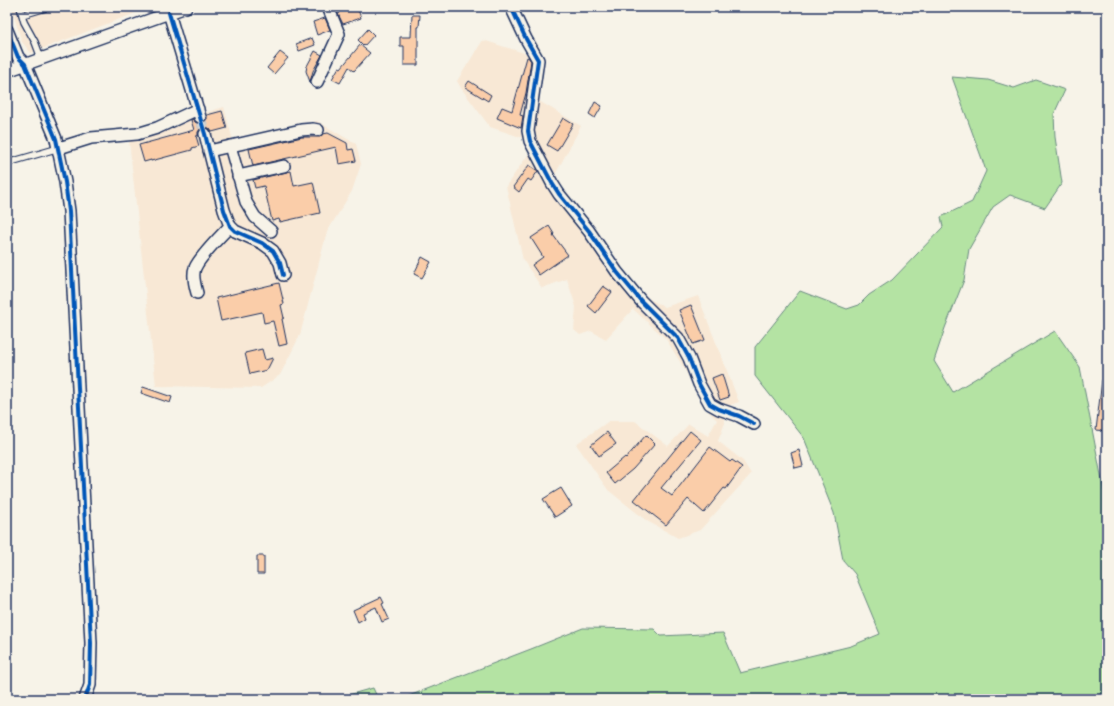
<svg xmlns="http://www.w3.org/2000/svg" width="1114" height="706" font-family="'Gochi Hand',sans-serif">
<rect width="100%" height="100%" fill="#f7f3e8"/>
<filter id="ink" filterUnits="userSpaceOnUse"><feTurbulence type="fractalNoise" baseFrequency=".025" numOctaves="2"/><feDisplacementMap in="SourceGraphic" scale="8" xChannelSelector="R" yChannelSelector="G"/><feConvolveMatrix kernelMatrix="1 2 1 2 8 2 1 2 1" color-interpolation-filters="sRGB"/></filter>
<g filter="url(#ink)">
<path fill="#f8e8d5" d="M11,7H151L31,53L22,42Z
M483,40L543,59L539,101L581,126L555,175L556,182L619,269L644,296L665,307L698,296L739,402L724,407L725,423L718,441L743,461L751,474L700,530L678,538L647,521L608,490L576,444L609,421H635L668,446L689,424L708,436L717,420L707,410L682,365L666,339L633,309L606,339L591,331L580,335L574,330L576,307L567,279L542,288L523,260L506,186L530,152L523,138L490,127L461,88L457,81Z
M224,107L233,141L317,121L356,144L361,164L352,191L327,232L300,335L280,375L261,388L156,386L129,140L172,129L188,118Z"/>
<path fill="#b4e3a3" stroke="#688980" d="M952,77L988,80L1014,88L1036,80L1065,90L1054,114L1055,137L1062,183L1045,208L1010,195L993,207L969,249L964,280L945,328L934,361L953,392L1055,331L1080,367L1104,491L1107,490V699H401L531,649L583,628L654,629L661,636L723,633L740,673L851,646L880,634L855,574L843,560L834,513L804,438L755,376V347L800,291L847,309L859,305L869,295L892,280L943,227L941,217L972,202L986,171L982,159Z
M373,688L378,699H334Z"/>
<path fill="#facda9" stroke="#1b2f5e" d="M351,7H357L361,18L343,24L338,14L340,13L339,11Z
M412,15H420L419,27H418V65H404V46H400V37H411Z
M325,18L330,30L317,35L313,22Z
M368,29L374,35L364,46L358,40Z
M312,38L315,45L299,51L296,44Z
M360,45L370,53L354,71L349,67L340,83L332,79L339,67L341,68Z
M315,51L322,55L313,71L310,82L306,71L307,66Z
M280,52L288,58L274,74L267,68Z
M527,57L529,58L531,61L526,93L520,115L523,116L521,128L497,118L502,107L512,111Z
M469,81L491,95L488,101L465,87Z
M595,102L602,106L595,118L589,114Z
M222,111L227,128L212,132L210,129L207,127L200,129L198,132V136H196L199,146L192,148V150L151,161V160L144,162L139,145L194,130L191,120L193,119L195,122L198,124H202L207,119V115Z
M563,118L573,124L557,151L547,145Z
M328,133L347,143L348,150L353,149L356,161L339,164L336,147L253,166L249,149L302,137H320L323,134Z
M529,165L538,171L531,181L528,179L519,192L513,187Z
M291,171L294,186L313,182L320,213L280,222L279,219L272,221L264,186L255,188L253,180Z
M549,226L554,234L553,235L568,255L539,275L532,265L543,257L531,238Z
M422,257L431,262L422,278L414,274Z
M279,283L284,304L281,305L284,318L282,319L287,344L279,346L273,321L264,323L262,312L221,321L216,298Z
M603,286L612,292L596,313L588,306Z
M691,305L705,340L693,344L679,310Z
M262,349L265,360L273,358L267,370L250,374L245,353Z
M722,374L729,397L720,400L712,378Z
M1102,380H1107V431L1096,430Z
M143,387L172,397L170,403L141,393Z
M690,431L701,440L661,488L672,496L710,447L730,462L732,460L742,467L726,489L724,488L704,513L688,499L666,525L634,500Z
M607,432L616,444L599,456L591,445Z
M646,435L655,444L633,469L615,484L606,473L625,457L626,458Z
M799,450L803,466L795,468L791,453Z
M561,488L572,506L555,517L543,499Z
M257,556H264V574H257Z
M381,597L384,603L382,604L389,619L382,622L376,607L363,613L365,618L358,622L353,610Z"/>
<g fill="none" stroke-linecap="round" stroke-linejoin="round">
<path stroke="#cbcccc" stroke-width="11" stroke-dasharray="11 5.5" stroke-linecap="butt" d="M200,117L205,134"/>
<g stroke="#1b2f5e" stroke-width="8">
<path id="service" d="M20,7L24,22L35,42L41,58
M22,15L49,7
M7,163L59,148"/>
</g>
<g stroke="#1b2f5e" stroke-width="14">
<path id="minor" d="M511,7L526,39L538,60L528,131L530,141L552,183L559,194L589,231L617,272L641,301L678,338L689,358L699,384L710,404L719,409L739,416L754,424
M169,13L200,117
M7,30L18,57L25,64L56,139L65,182L69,211L91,643L90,685L85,699
M7,71L186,7
M317,82L339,34L328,7
M205,134L224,210L230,226L235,231L262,243L273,251L280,263L283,275
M230,146L246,202L255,217L271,231
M59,148L91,138L137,134L157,128L198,109
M209,151L301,130L313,129L318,130
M238,176L284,166
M197,293C195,286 192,275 195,268C200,256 220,237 230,226"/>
</g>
<use href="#service" stroke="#f7f3e8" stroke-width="5.5"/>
<use href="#minor" stroke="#f7f3e8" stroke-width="11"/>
<g stroke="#f7f3e8" stroke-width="6">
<path id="cycleway" d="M511,7L526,39L538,60L528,131L530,141L552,183L559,194L589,231L617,272L641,301L678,338L689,358L699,384L710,404L719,409L739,416L754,424
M169,13L205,134L224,210L230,226L235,231L262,243L273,251L280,263L283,275
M7,30L18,57L25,64L56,139L65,182L69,211L91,643L90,685L85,699"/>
</g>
<use href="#cycleway" stroke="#0057b8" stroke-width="4"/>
</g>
</g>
<rect width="1114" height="706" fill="none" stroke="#f7f3e8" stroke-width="24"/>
<rect x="12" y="12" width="1090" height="682" fill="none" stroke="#1b2f5e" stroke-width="1.5" filter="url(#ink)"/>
</svg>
